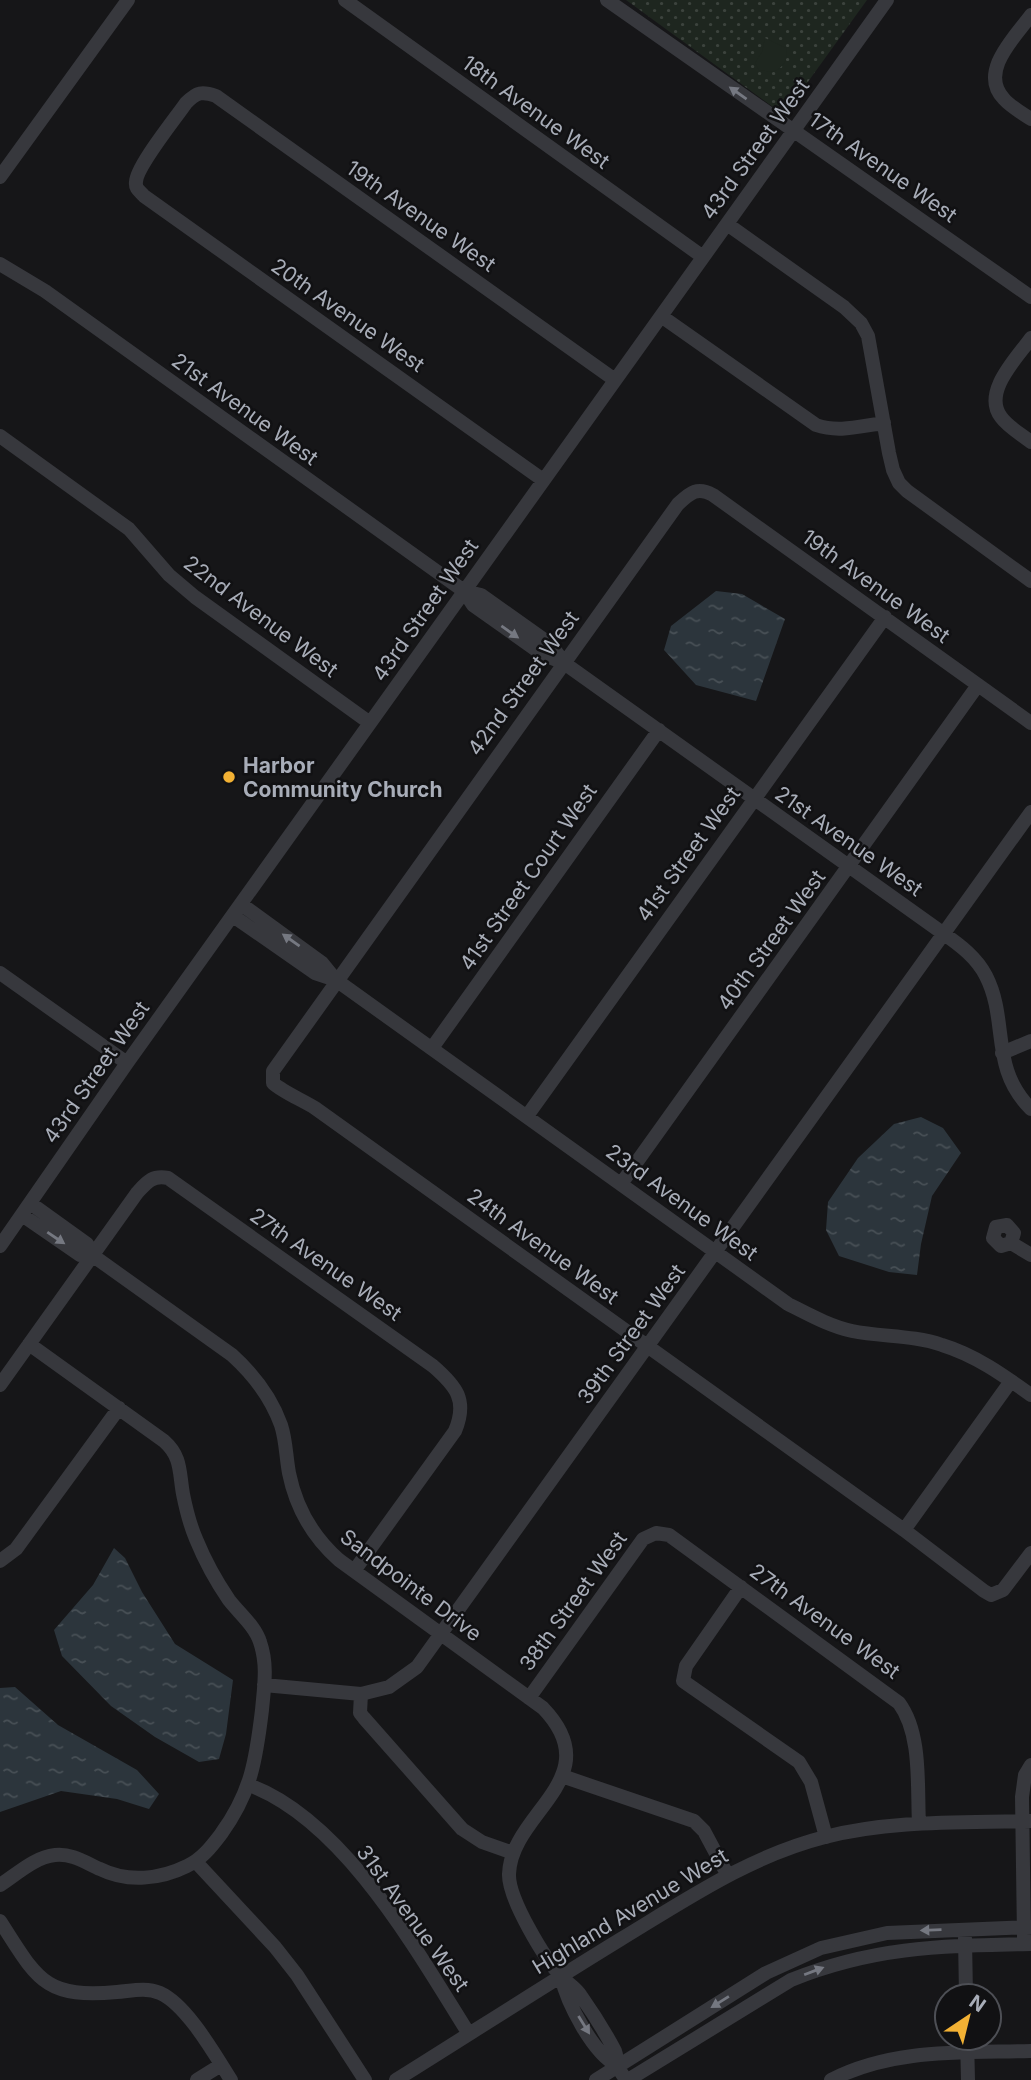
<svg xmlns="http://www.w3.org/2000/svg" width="1031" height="2080" font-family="Inter,sans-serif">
<defs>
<pattern id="grass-dots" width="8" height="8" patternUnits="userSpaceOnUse" patternTransform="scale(1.75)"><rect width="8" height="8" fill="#1e261f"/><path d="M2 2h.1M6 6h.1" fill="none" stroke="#3c433d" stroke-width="1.8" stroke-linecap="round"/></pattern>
<pattern id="water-ripples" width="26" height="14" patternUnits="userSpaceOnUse" patternTransform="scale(1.75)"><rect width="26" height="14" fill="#2c353c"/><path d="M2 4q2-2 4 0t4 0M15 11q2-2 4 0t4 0" fill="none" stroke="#485056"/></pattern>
</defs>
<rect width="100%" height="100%" fill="#161618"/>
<path fill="url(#grass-dots)" d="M626,0H867L784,115Z"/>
<path fill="#1e261f" d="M765,38L786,48C789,60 783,68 772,72L759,70L755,63L762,52Z"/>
<path fill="url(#water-ripples)" d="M716,591L742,594L785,619L756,701L696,685L664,650L671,626Z
M921,1117L943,1128L961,1153L932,1196L921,1244L917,1275L889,1272L839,1256L826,1230L828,1202L858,1158L894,1124Z
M114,1548L125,1558L142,1592L175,1644L233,1680L226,1734L219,1759L199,1762L155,1737L111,1706L62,1656L54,1630L93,1585Z
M15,1687L58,1725L137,1770L159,1794L149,1809L117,1799L61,1791L0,1812V1688Z"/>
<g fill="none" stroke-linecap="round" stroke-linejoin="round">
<path stroke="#37383d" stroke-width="14" d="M345,0L703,257
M607,0L1031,297
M1031,15C1015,37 978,72 1004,99C1011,107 1022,113 1031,119
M0,177L128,0
M727,224L844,307L861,323L868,336L889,453L893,470L899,483L907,491L1031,581
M0,264L45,291L464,591L481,595L550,644L563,661
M661,316L816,425C839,433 860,426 884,423
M1031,338C1017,358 982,392 1001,417C1008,427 1021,434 1031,442
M0,436L129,529L169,575L195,597L370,723
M543,480L144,196C140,191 135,189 136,182C136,167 175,119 186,103C197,92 202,91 216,96L615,380
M464,591L473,605L542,654L564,663L944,934C960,945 977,958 986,976C1009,1021 989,1067 1031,1109
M1031,723L713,495C697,486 690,493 678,504L273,1071V1083C283,1092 302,1100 315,1108L904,1530L984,1591L991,1595L1003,1590L1031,1553
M241,904L322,963L335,979
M233,916L315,973L336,980L788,1304C808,1314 829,1326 852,1331C882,1337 913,1335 942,1345C975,1355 1003,1375 1031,1395
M0,973L127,1063
M432,1048L659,730
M1002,1053L1031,1041
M527,1116L885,617
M621,1184L978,685
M30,1203L87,1244L92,1255L232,1355C253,1374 271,1397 281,1425C286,1440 286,1457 289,1473C296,1508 313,1537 339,1560L543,1708C610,1778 511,1812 509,1874C508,1898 545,1960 562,1977C568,1984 576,1988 581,1996C593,2013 605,2032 615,2051C617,2056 616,2061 618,2066C619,2071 624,2076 626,2080
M22,1215L80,1255H92
M1011,1243L1014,1233L1007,1225L996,1227L993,1238L1001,1246L1011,1243L1031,1255
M0,1246L127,1063L887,0
M0,1385L137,1193C147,1182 152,1175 168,1178L433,1366C456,1386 468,1400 455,1431L354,1571
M904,1530L1011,1381
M0,1561L16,1549L119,1408
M741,1587L686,1666L683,1681L799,1762L811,1782L826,1837
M264,1685L361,1694L389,1687L417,1667L1031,812
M361,1694L360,1713L364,1718L462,1829L482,1842L513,1853
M529,1698L643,1539L656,1533L669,1535L899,1703C922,1734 917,1786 919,1824
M562,1776L694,1821L704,1831L727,1874
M249,1785C344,1820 417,1951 469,2034
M196,1862L275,1947L297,1975L365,2080
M0,1885C17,1874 35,1857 55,1855C72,1853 86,1863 100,1869C128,1883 161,1879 187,1866C202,1859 211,1847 221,1834C251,1793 256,1760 262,1710C264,1687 268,1665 260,1642C255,1626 239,1613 229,1600C216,1581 205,1561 196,1539C190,1525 186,1509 183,1494C179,1472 182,1457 164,1441L29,1344
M0,1921C37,1978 43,1999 117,1992C131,1991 146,1987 160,1993C187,2005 215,2055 231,2080
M1024,1937L1022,1797L1025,1775L1031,1765
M965,1938L966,1996
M561,1976C567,2003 593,2054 618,2066
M967,2038L968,2080
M197,2080L221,2065
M396,2080C471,2033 546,1985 621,1939C687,1899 750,1856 825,1837C892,1820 962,1823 1031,1821
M596,2080L766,1973L821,1948L887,1933L1031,1927
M628,2080L791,1980C875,1946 943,1946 1031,1944
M831,2080C893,2048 963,2053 1031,2051"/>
</g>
<defs><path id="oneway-solid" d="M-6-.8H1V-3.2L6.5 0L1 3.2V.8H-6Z" transform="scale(1.75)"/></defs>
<g fill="#757881">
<use href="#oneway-solid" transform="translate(738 93) rotate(-145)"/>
<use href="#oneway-solid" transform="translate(510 632) rotate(35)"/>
<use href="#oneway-solid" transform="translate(291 940) rotate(-145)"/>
<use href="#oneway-solid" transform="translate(56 1238) rotate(34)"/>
<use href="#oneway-solid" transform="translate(931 1930) rotate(178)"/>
<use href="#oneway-solid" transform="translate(814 1971) rotate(-21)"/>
<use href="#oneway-solid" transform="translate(720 2002) rotate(148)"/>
<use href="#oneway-solid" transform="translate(584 2025) rotate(58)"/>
</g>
<circle fill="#f2b134" stroke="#111113" stroke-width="2.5" cx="229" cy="777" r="7"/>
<g text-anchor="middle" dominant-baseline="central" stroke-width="5" stroke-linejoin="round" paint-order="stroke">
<g font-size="21" fill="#a8adb8" stroke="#111113">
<text transform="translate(536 112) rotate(36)">18th Avenue West</text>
<text transform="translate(755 149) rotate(-54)">43rd Street West</text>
<text transform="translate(883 167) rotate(35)">17th Avenue West</text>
<text transform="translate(421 216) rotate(35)">19th Avenue West</text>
<text transform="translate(348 315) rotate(35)">20th Avenue West</text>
<text transform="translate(245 409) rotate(36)">21st Avenue West</text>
<text transform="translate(876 586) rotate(36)">19th Avenue West</text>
<text transform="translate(425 610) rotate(-55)">43rd Street West</text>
<text transform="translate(261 616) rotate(37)">22nd Avenue West</text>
<text transform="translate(523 683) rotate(-54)">42nd Street West</text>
<text transform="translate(849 841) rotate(35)">21st Avenue West</text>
<text transform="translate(688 854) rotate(-54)">41st Street West</text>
<text transform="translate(528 877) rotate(-55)">41st Street Court West</text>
<text transform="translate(771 940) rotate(-54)">40th Street West</text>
<text transform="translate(96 1072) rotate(-55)">43rd Street West</text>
<text transform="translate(682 1202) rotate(36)">23rd Avenue West</text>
<text transform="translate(543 1246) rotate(36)">24th Avenue West</text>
<text transform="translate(326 1264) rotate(35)">27th Avenue West</text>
<text transform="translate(631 1334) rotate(-54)">39th Street West</text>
<text transform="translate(411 1585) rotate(37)">Sandpointe Drive</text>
<text transform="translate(573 1601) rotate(-54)">38th Street West</text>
<text transform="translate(825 1621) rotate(36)">27th Avenue West</text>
<text transform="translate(630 1911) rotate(-31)">Highland Avenue West</text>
<text transform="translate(413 1918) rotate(54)">31st Avenue West</text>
</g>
<g font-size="21" font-weight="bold" fill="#a8adb8" stroke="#111113" text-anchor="start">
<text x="243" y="765">Harbor<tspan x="243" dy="24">Community Church</tspan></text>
</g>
</g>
<g transform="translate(968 2017) rotate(35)"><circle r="33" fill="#111113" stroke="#4d4f55" stroke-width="2"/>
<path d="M0-5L12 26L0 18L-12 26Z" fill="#f2b134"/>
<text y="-10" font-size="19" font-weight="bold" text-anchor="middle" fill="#a8adb8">N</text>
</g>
</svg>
